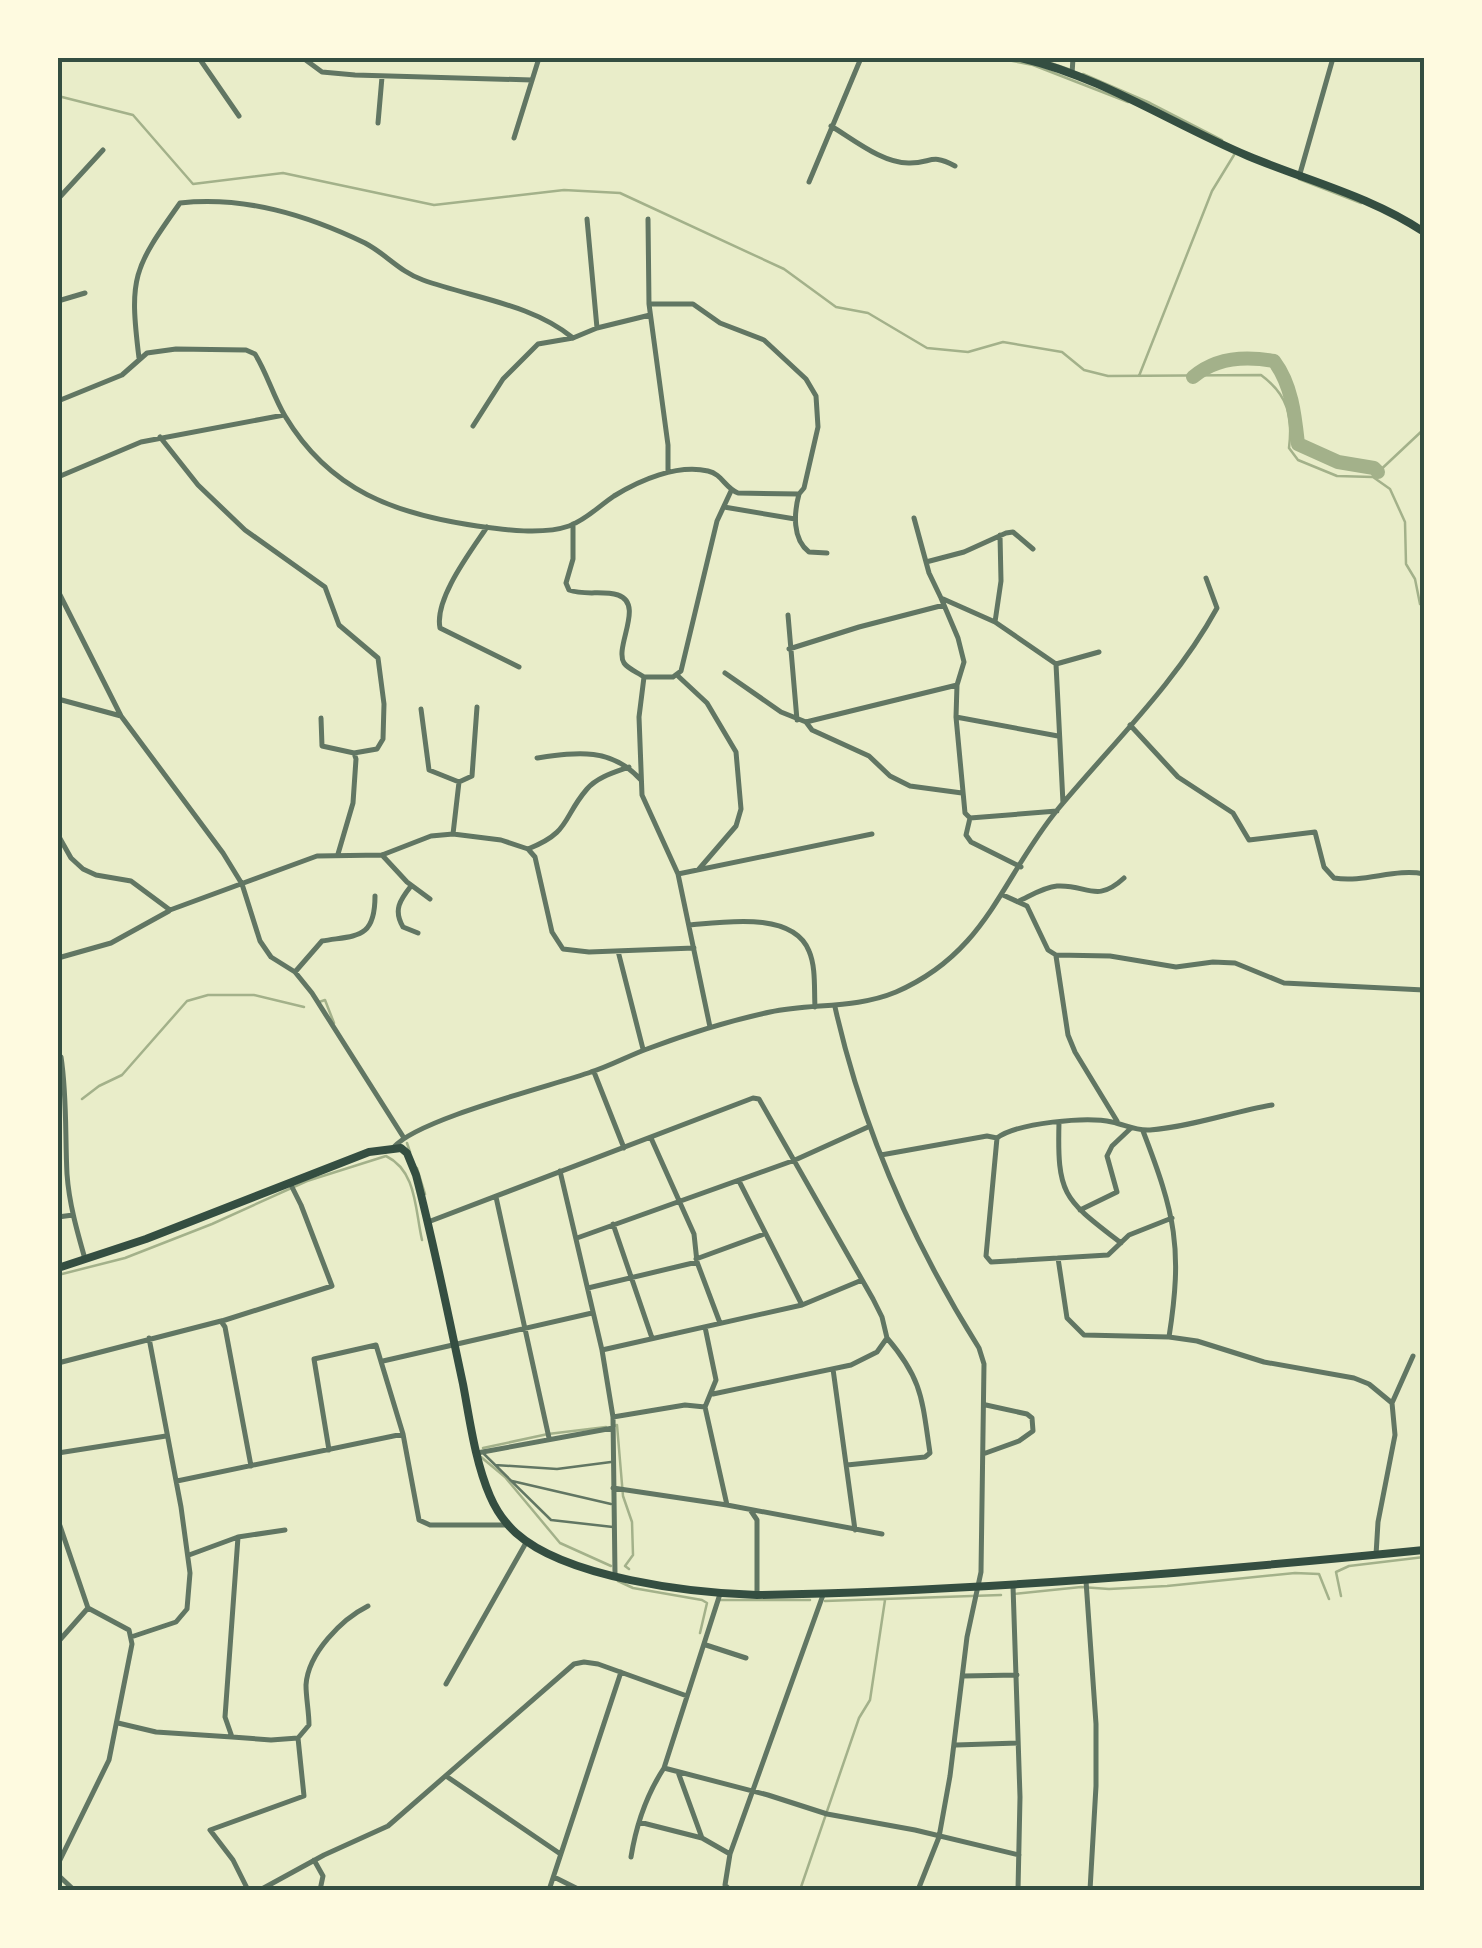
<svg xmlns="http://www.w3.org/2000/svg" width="1482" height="1948" font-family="'PT Serif',serif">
<rect width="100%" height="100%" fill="#e9edc9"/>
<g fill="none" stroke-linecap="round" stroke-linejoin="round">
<path stroke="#a3b18a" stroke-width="2.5" d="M997,58L1033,65L1128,102
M1036,58L1071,70
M1083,74L1150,103L1222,140
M58,96L133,115L193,184L283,173L434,205L564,190L620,193L784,269L836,307L868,313L927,348L968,352L1003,342L1062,352L1084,370L1108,376L1261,375C1288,395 1293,416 1289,448L1298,460L1337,476L1373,477L1390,489L1405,522L1406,564L1415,579L1420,604L1424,607
M1299,179L1361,203
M1139,376L1212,191L1234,155
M1374,476L1424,429
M319,1002L325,1000L334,1023
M82,1099L99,1086L122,1075L187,1001L208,995H254L304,1007
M407,1143L410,1152
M417,1168L425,1194
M58,1275L125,1258L212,1224L307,1181L386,1156C417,1171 415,1210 422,1240
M614,1426L617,1425L623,1496L632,1522L633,1555L625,1566L629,1569
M483,1448L548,1434L606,1427
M481,1457L505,1477L560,1543L611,1566
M618,1581L633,1588L702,1600L707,1603L700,1633
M1013,1594L1081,1587L1109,1589L1167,1586L1295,1573L1319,1574L1329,1599
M1341,1596L1336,1572L1349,1566L1424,1557
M720,1600H810
M825,1601L1001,1595
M800,1890L859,1718L870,1700L885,1600"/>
<path stroke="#a3b18a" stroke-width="14" d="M1193,377C1216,357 1247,356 1274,361C1292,385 1295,416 1298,444L1338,462L1374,468L1378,472"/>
<path stroke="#617663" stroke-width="2.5" d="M484,1454L551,1520L613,1527
M495,1465L557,1469L611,1462
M512,1481L611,1504"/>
<path stroke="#617663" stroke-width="5" d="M199,58L239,116
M303,58L322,72L355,75L532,80
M1072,74L1073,58
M378,123L382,77
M831,126C853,139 883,164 910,163C932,163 931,153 955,166
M514,138L539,58
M1299,177L1333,58
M809,182L861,58
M58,199L103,150
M587,219L597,328
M648,219L649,304L668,445V472
M58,301L85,293
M139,358C129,277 133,269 180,203C245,196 307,215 365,243C386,254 400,272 423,280C473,298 532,304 573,338
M58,401L122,375L147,353L176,349L246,350L255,354C267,373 273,396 285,416C330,491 395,514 477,526C505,530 543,535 569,526C586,520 599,506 614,496C640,480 677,464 708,471C722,474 725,488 738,493L799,494L804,488L818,427L816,396L806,379L764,340L720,323L693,304H649
M473,426L503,379L538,344L573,338L597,328L650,315
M160,437L198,485L245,530L325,587L339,625L378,658L384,704L383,739L377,749L354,753
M58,477L141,442L284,415
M799,494C794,513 792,539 809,552L827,553
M724,507L795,519
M914,518L929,573L941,598L995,622L1056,664
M573,524V559L566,583L569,590C585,596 602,590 618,595C645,604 614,647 624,663C628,669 639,673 644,677
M487,527C471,551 434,599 440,628L519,667
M926,562L964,552L1006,533L1013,532L1033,549
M58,591L121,716L223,853L242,884L260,941L271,957L295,972L312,993L404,1138
M941,598L958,638L964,662L957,685L956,717L965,813L970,818L1057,811
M788,615L797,720
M995,622L1001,581L1000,535
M789,649L859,627L944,605
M725,673L781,712L806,722L957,685
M678,676L707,703L736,752L741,809L736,826L699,869
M58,699L121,716
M421,709L429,770L459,782L453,834
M956,717L1058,736
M321,718L322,746L354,753L356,759L353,803L338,854
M806,722L812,730L869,756L890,776L910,786L962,793
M1130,725L1178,777L1233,813L1249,840L1315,832L1324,867L1334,878C1365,883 1395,868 1424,874
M537,758C578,752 611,747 641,780
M459,782L472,776L477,707
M1063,803L1056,664L1099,652
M970,818L966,835L971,842L1021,867
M58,835L71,858L83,869L96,875L131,881L170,910L317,856L382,855L431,836L453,834L501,840L528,849L535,857L552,932L563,949L589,952L694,948
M528,849C571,832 562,818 587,789C597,777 615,772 629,767
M382,855L407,882L430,899
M678,874L872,834
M411,886C400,900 393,910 403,927L418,933
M1003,895L1027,906L1048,950L1056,955L1110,956L1176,967L1213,962L1235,963L1284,983L1424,990
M1019,901C1030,896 1044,887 1057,886C1087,884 1096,904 1124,878
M690,925C724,922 793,911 809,951C816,967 814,989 815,1007
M618,951L643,1049
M1056,956L1068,1035L1075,1052L1117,1121
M58,958L111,943L169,911
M295,972L322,941C356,935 375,940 375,896
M835,1007C862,1127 913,1243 979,1348L984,1364L981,1572L967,1637L950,1776L939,1837L918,1890
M710,1027L678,874L642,795L639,717L644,677H673L681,671L717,521L731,491
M61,1057C67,1096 65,1134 67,1174C69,1203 77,1231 85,1259
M594,1072L624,1148
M1059,1122C1057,1196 1064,1199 1121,1243
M1143,1131C1175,1214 1183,1248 1169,1337
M651,1138L694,1234L697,1262L720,1323
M997,1138C1017,1123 1087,1116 1112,1122C1126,1125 1135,1131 1150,1130C1190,1127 1232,1112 1272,1105
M394,1147C418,1119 551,1086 591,1072C610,1066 628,1056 647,1049C687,1034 728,1021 770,1012C812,1003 855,1009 896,992C988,952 1001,878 1058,809C1113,743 1176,683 1217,608L1206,578
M881,1155L987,1136L997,1138L986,1256L991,1262L1108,1255L1129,1235L1172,1218
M560,1171L602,1350L613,1417L615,1574
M739,1181L802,1305
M496,1197L549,1438
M1080,1210L1117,1192L1107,1156L1112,1146L1130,1129
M58,1217L73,1215
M428,1222L753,1098L759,1099L873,1299L882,1317L887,1338L877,1352L851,1365L713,1394
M613,1224L652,1338
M577,1238L795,1160L868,1127
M1058,1258L1067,1318L1084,1335L1169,1337L1197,1341L1264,1362L1354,1378L1369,1384L1392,1403
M696,1259L764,1234
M588,1288L697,1262
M222,1321L332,1286L301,1205L290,1183
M602,1350L802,1305L862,1280
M383,1361L592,1313
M58,1363L221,1321L225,1327L251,1466
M833,1369L855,1530
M705,1407L716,1380L705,1327
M613,1417L685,1405L705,1407L727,1505
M329,1450L314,1359L376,1345L403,1434L419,1520L430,1525H506
M58,1453L166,1436
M477,1453L613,1428
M983,1454L1019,1441L1033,1431L1032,1418L1027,1414L986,1405
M847,1465L925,1457L930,1453C922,1400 923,1380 887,1338
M177,1481L403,1434
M613,1488L727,1505L882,1534
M751,1511L757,1520V1595
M58,1520L88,1608L58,1642
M238,1537L225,1717L232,1737L271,1740L298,1738L309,1725C309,1712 306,1698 306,1685C308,1653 342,1619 368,1606
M189,1555L238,1537L285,1530
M1376,1555L1378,1522L1395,1435L1392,1403L1413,1356
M1086,1581L1096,1724V1786L1090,1890
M1013,1586L1020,1797L1018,1890
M131,1637L176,1622L187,1609L190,1573L181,1507L149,1338
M706,1645L746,1658
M963,1676L1017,1675
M446,1684L527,1541
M118,1723L156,1732L232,1737
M956,1745L1018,1743
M664,1768L768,1795L827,1814L915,1830L1019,1855
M678,1772L702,1838L730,1854
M446,1776L559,1853
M639,1822L702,1838
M631,1857C636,1826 647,1794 664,1768L720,1594
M314,1860L323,1876L320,1890
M58,1864L109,1760L132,1644L129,1630L88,1608
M58,1875L74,1890
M554,1877L580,1890
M248,1890L233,1860L210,1830L304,1796L298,1738
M260,1890L324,1855L388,1826L574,1664L584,1662L598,1664L687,1696
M549,1890L621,1672
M730,1890L725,1885L730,1854L823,1595"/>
<path stroke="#344e41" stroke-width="8" d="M1021,58C1102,77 1172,124 1248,156C1308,181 1370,196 1424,232
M58,1268L146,1239L369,1152L401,1148L407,1153L416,1175C434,1244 448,1314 463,1384C470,1421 475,1461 490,1496C496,1510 505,1523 516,1533C566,1578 691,1593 757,1595C981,1591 1202,1572 1424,1550"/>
</g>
<rect width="1482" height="1948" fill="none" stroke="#fefae0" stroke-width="120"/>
<rect x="60" y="60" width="1362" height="1828" fill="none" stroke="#344e41" stroke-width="4"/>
</svg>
